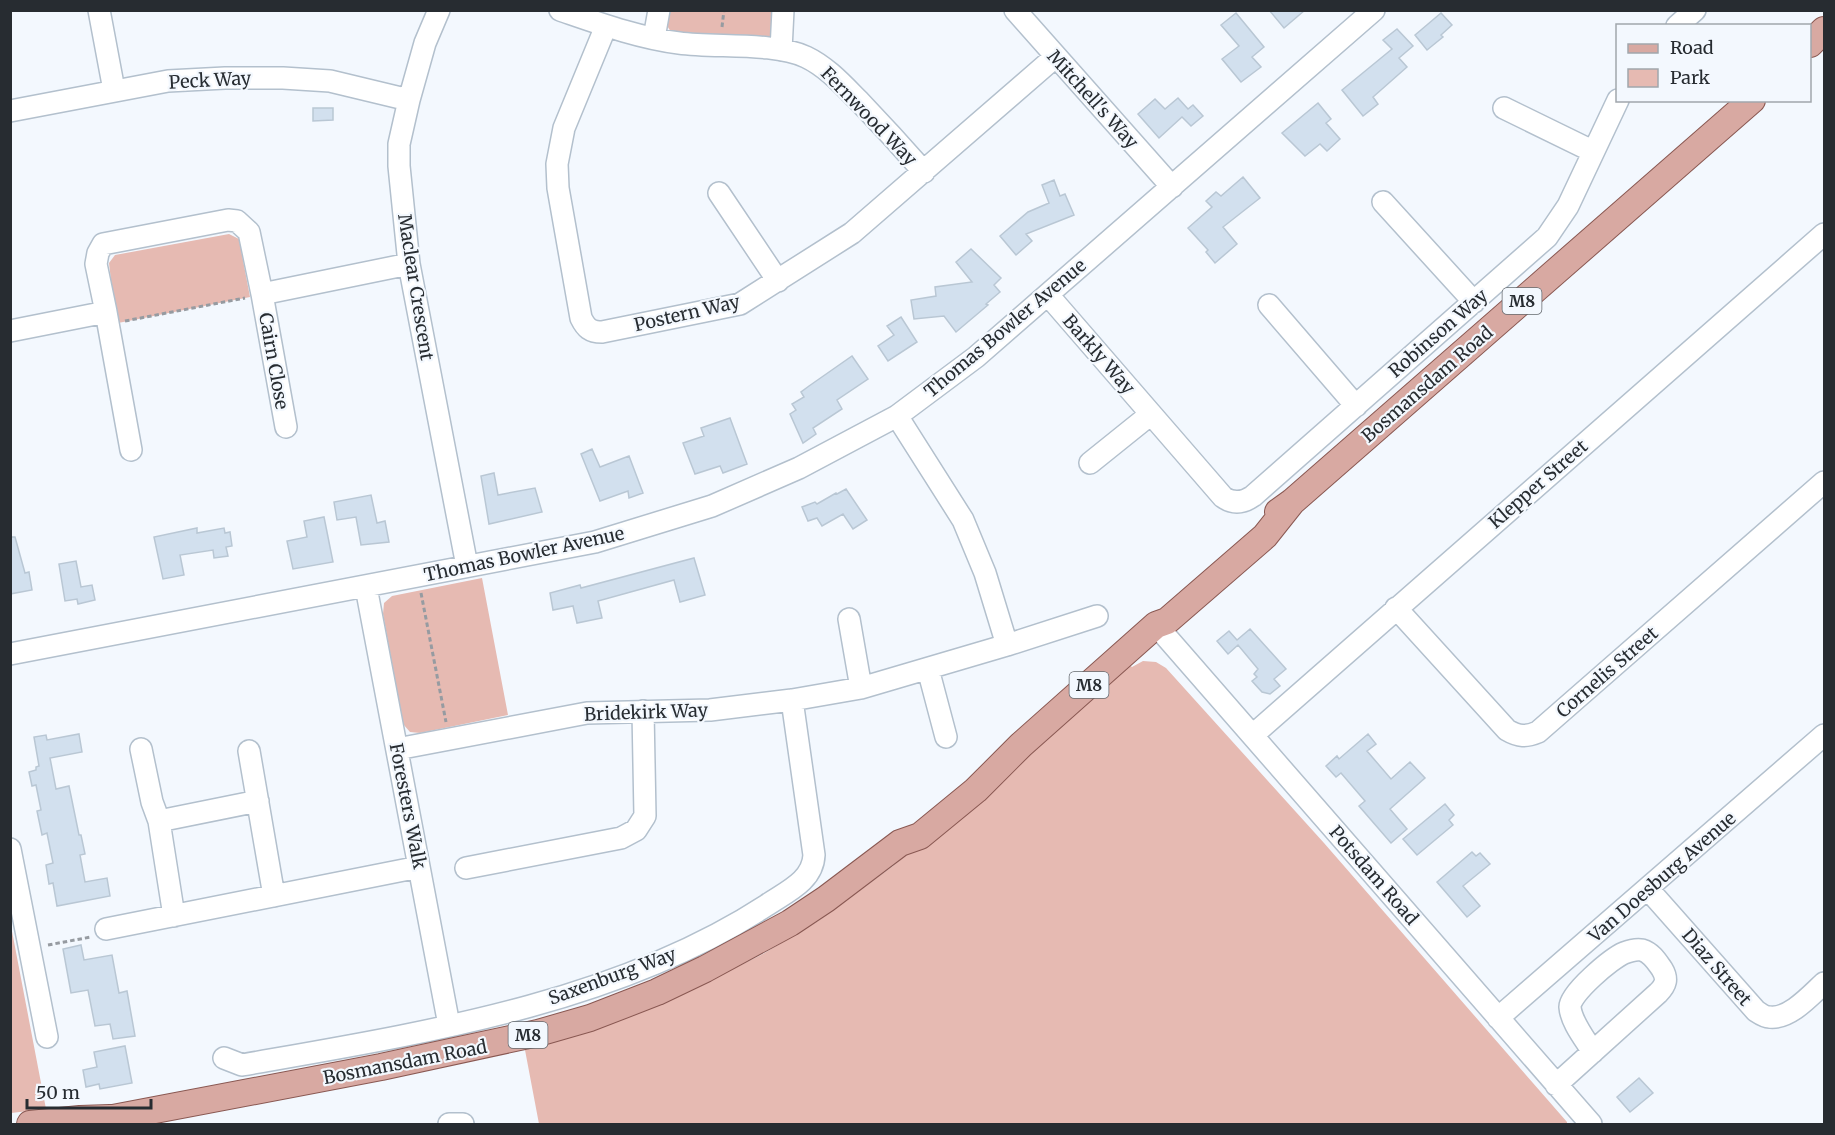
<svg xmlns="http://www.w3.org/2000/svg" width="1835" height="1135" font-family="Merriweather,serif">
<rect width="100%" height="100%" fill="#f3f8fe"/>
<path fill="#e6bab2" d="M666,11H777L773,34L764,41L671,32L666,24Z
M229,234L239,239L250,297L118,323L114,307L109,263L115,255Z
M482,578L508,715L420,733L410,732L403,724L383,614L384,603L392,596Z
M1143,661L1156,662L1166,668L1324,843L1567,1122V1124H539L525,1050L598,1028L688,991L761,955L818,921L893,866L1128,664L1132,667Z
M11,926L46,1109L11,1113H10Z"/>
<path fill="#d2e0ee" stroke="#b9c7d4" stroke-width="1.5" d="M1269,10H1305L1284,28Z
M1236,13L1264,47L1252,57L1261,67L1241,82L1222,59L1239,46L1221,25Z
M1441,13L1452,25L1441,35L1443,37L1427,50L1415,35Z
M1397,29L1413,46L1399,58L1407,67L1373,97L1378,104L1363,116L1342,90L1392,49L1383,40Z
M1178,98L1188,109L1193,105L1203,116L1191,126L1182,117L1159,138L1138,114L1155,99L1165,109Z
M1318,103L1331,119L1326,123L1340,139L1327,151L1320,144L1305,156L1282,133Z
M313,108H333V120L313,121Z
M1243,177L1260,198L1223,227L1237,244L1215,263L1206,252L1208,250L1188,228L1212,207L1206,201L1216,192L1221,196Z
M1054,180L1060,196L1065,194L1074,215L1026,234L1032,241L1016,255L1000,236L1028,212L1049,203L1042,185Z
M971,249L1001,278L994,285L1000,292L986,304L988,305L956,332L944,316L914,319L911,300L936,296L935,287L972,282L956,262Z
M901,317L917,342L888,361L878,346L894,335L887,326Z
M852,356L868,379L837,400L842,409L813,428L816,434L803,443L790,414L796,410L792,404L804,397L801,392L809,386Z
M730,418L747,464L723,473L720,466L695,474L683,443L704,436L701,428Z
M592,449L600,467L629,456L643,493L629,498L628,491L600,501L581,454Z
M494,473L498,495L535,488L542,512L489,524L481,476Z
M846,489L867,520L853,529L843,514L822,526L817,518L808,521L802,507L815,502L817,504L836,493L837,494Z
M371,495L377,523L385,521L389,542L361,545L356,517L337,520L334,502Z
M324,517L333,562L293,569L287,541L307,537L304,521Z
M197,528V533L224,528L225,533L230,532L232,546L226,547L228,556L214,558L213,550L180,555L184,575L163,579L154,537Z
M10,537H15L25,573L29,572L32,590L10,594Z
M694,558L705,595L680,602L674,580L598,601L602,618L577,623L573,606L553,610L550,593L580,585L581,588Z
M76,561L81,587L92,585L95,600L78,604L77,599L65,601L59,564Z
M1250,629L1286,669L1274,679L1280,686L1270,694L1262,692L1252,681L1257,677L1254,674L1258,669L1238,645L1228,654L1217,641L1229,631L1237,640Z
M79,734L82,752L50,758L56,789L69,786L79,835H81L85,854L80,855L85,882L107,878L110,896L57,906L53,883L49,884L46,865L53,863L47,833L42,835L37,811L41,810L36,785L32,786L29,772L36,770V767L39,766L34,737L46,735L47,740Z
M1368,734L1376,744L1367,751L1391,779L1410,762L1425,778L1390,809L1407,829L1391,843L1359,806L1365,801L1341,773L1336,777L1326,766L1337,756L1339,759Z
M1445,804L1454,815L1449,820L1453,825L1417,855L1403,839Z
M1472,852L1476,856L1480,853L1490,864L1463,886L1480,906L1467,917L1437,882Z
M81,945L84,960L112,955L119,993L127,991L135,1036L113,1039L110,1024L95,1026L88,990L71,993L63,949Z
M125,1046L132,1083L100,1089L99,1084L86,1087L83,1070L97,1067L94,1052Z
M1639,1078L1653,1093L1630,1112L1617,1097Z"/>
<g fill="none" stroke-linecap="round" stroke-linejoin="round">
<g stroke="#b3c0cd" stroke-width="24">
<path id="minor" d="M99,10L114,90
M439,10L425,43L409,100L399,144V166L409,264L467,566
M560,10C598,23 639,38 679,43C716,48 774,42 806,57C827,67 843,85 859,101C881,124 903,148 924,172
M1015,10L1172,187
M606,26L564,128L557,164L558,188L581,318C586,328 590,332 602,332L740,304L852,233L1055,57
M1677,26L1695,10
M654,38L659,10
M781,50L783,10
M1504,108L1592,151
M10,111L168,81L225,78H283L330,81L409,100
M719,193L778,281
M1383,202L1474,302
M262,294L286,427
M1048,295L1223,497C1233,504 1243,503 1253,496L1547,237L1568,206L1618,100
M1269,305L1356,406
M10,331L106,312
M897,416L963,520L985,573L1007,645
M131,450L106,312L96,264L98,253L103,244L228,220L237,221L249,232L262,294L409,264
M1090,463L1151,414
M366,587L449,1025
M1396,608L1507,730C1519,737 1526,737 1538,732L1824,482
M849,619L861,688
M1156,625L1591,1124
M10,654L595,542L712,506L799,468L897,416L976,357L1374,10
M928,669L946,737
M1253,735L1824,234
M141,749L152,802L159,821L174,916
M397,749L587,713L710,710L792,700L861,688L1007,645L1097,616
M249,751L274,896
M159,821L258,801
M10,849L47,1037
M466,868L621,838L636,830L645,816L643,711
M1648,889L1756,1011C1759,1013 1765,1017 1769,1017C1789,1020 1811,995 1824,983
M106,929L419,867
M1498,1018L1824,735
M224,1058L242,1065C418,1034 615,1004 767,905C786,892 813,881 814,855L792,700
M1556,1085L1658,993C1666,985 1668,979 1662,969C1657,962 1652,953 1642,950C1637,949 1629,951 1624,953C1612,958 1569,994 1570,1007C1571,1022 1585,1039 1593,1052
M449,1124H463"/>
</g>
<g stroke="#895852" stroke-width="28">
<path id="major" d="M1810,44L1824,30
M1278,512L1292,502L1752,100
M30,1124L80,1119L110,1118
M91,1124L113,1118L381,1067L538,1033L590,1018L657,992L705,969L790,923L826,899L900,843L920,836L976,790L1021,745L1156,625L1167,621L1265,536L1292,502"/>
</g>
<path stroke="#969ba1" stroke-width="3" stroke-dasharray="4.5 3" stroke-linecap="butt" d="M722,27L724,10
M125,321L245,298
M421,593L446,722
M48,945L91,937"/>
<use href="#minor" stroke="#fff" stroke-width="21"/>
<use href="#major" stroke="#d8a9a2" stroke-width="26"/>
</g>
<g text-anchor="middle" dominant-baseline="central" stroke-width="4.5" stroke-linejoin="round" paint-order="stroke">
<g fill="#f3f8fe" stroke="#64696e" stroke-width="1.5">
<rect x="1502.5" y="288" width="39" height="26" rx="4.5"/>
<rect x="1069.5" y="672" width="39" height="26" rx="4.5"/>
<rect x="508.5" y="1022" width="39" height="26" rx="4.5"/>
</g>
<g font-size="16" font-weight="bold" fill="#272c31">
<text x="1522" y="301">M8</text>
<text x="1089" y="685">M8</text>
<text x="528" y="1035">M8</text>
</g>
<g font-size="18" fill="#272c31" stroke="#f3f8fe">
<text transform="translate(210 80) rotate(-3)">Peck Way</text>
<text transform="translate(1093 99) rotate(48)">Mitchell's Way</text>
<text transform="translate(869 116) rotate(46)">Fernwood Way</text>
<text transform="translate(416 287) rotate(81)">Maclear Crescent</text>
<text transform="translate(687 313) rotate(-13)">Postern Way</text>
<text transform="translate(1005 328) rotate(-40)">Thomas Bowler Avenue</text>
<text transform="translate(1438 333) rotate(-41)">Robinson Way</text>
<text transform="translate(1099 354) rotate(49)">Barkly Way</text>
<text transform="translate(274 361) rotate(80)">Cairn Close</text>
<text transform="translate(1427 384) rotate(-41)">Bosmansdam Road</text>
<text transform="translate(1538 484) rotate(-41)">Klepper Street</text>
<text transform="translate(524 554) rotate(-12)">Thomas Bowler Avenue</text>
<text transform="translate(1607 672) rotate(-41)">Cornelis Street</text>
<text transform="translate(646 712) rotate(-2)">Bridekirk Way</text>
<text transform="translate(408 806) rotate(79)">Foresters Walk</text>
<text transform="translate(1374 875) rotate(49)">Potsdam Road</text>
<text transform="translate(1662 877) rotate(-41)">Van Doesburg Avenue</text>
<text transform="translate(1717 967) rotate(49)">Diaz Street</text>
<text transform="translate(612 976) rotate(-20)">Saxenburg Way</text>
<text transform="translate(405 1062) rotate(-11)">Bosmansdam Road</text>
</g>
</g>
<rect width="1835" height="1135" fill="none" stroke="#272c31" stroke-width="24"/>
<rect x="1616" y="24" width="195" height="78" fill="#f3f8fe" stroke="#a1a6ac" stroke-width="1.5"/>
<rect x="1628" y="44" width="30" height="9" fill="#d8a9a2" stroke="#a1a6ac" stroke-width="1.5"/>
<text x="1670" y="54" font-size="18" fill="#272c31">Road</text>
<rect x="1628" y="69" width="30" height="18" fill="#e6bab2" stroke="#a1a6ac" stroke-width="1.5"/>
<text x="1670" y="84" font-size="18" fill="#272c31">Park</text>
<path d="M27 1099v9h124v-9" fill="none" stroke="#272c31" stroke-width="3"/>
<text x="36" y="1099" font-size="18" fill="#272c31" stroke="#f3f8fe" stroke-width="4.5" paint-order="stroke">50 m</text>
</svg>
